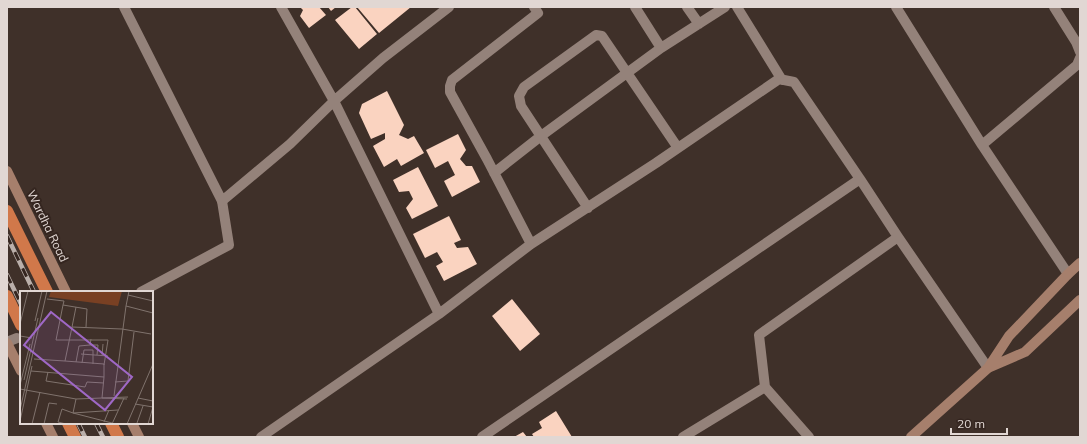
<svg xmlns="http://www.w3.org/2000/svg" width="1087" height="444" font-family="Mulish,sans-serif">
<rect width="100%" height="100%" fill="#3f3029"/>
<path fill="#fad3c0" d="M300,7H319L326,15L309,28L300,16L303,10Z
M328,7H336L331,11Z
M352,7H355L377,34L359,49L335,20Z
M357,7H411L379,33Z
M387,91L404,125L399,135L408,139L414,136L424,153L401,166L397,159L384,167L373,146L385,139V133L371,139L359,113L362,104Z
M458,134L466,150L460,159L466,166H472L480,182L452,197L444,181L455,175L448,161L435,168L426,150Z
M418,167L438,206L412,219L406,208L413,199L409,191L399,192L393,180Z
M449,216L461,240L454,243L457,248L468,247L477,264L444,281L436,266L443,262L437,252L425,258L413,234Z
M512,299L540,334L520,351L492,316Z
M556,411L572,437H534L532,434L542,428L539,422Z
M523,432L527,437H514Z"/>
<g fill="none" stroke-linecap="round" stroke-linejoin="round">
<path stroke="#94827a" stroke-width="10" d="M141,292L229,245L222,201"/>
<path stroke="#94827a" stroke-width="10" d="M124,7L222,201L290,144L334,101L383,58L449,7
M635,7L661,48
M687,7L699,24
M737,7L782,80
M896,7L982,145L1068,274
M1054,7L1076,42L1080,52
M982,145L1077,65L1080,58
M494,173L541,136L661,48L725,7
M588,208L521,106L519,96L524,87L596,35L602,36L678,148
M531,244L487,159L450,92V86L452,80L538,13L534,7
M439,314L531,244L656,163L779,79L794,82L860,179
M7,342L17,338
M765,387L809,437
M261,437L439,314L334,101L281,7
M482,437L860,179L898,237L988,368
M683,437L765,387L759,335L898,237"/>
<path stroke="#a67f6c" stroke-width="10" d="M7,171L66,292
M7,343L21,371
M988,368L1025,352L1080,300
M46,423L53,437
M132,423L139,437
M911,437L988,368L1009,336L1068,274L1080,263"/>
<path stroke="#d1784a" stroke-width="12" d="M7,211L47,292
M7,296L21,325
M68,423L75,437
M111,423L118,437"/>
<g stroke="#baafaa" stroke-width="4.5">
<path id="rail" d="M7,236L34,292
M7,275L21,304
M78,423L85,437
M96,423L103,437"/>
</g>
<use href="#rail" stroke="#352620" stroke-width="3" stroke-dasharray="9" stroke-linecap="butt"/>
</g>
<g text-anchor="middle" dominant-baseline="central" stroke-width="4" stroke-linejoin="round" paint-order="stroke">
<g font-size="12" fill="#e1d7d3" stroke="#352620">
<text transform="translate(48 226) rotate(64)">Wardha Road</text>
</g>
</g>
<g transform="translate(20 291)">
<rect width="133" height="133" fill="#3f3029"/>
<path d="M31,0H102L98,15L29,6Z" fill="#794023"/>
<path fill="none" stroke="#80736d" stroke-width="1" d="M109,0L106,15L133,22M108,4L133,10M27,8L44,10L43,14M15,30L22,0M0,33L8,0M52,36L56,16M66,36L67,18L43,14L36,49H88L84,74M0,45L12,47M70,54H78L77,64M61,63L88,65M82,65L83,53M14,68L45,70L52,36L102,38L131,43M45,70L84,73V86M56,71L59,55L70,54L71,48M62,72L64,59H73V73M11,80L84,86L82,107M28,81L26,90L65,96L67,91L84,92M4,89L18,27M95,91L108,90L114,41M0,94L10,53M0,98L56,108L108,106M94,105L106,15M82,107L107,108M118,107L133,110M56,108L53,122L92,132M115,113L133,116M0,119L27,0M0,130L12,75M84,131L89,119M117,132L123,115M12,133L20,101M24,133L29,112L37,113M46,133L38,131L42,118L53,122L98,119M92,133L104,107M107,133L133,73M128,133L133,116"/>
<path fill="#9f68c6" fill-opacity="0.15" stroke="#9f68c6" stroke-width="2" d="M31,21L112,86L85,119L4,54Z"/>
<rect width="133" height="133" fill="none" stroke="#e1d7d3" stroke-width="2"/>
</g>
<rect width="1087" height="444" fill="none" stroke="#e1d7d3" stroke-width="16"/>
<path d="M951 428v6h56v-6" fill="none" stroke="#e1d7d3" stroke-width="2"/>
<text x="957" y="428" font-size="12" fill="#e1d7d3" stroke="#352620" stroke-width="3" paint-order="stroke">20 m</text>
</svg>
